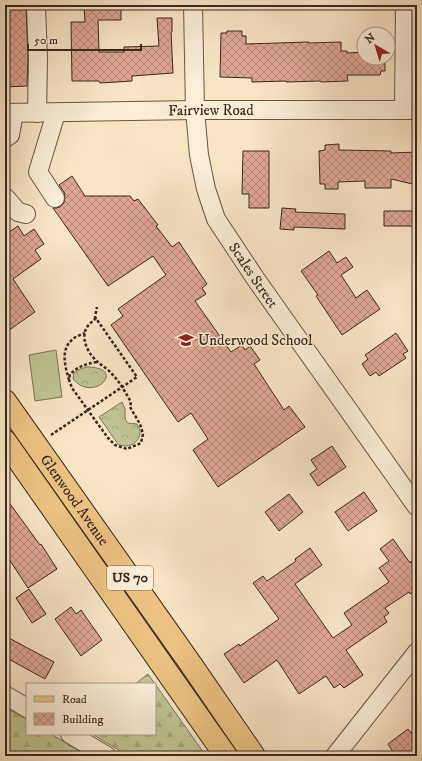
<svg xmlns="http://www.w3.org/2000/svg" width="422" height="761" font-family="'IM FELL DW Pica',serif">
<defs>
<pattern id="forest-firs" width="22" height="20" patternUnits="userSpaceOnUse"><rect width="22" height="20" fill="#bfc492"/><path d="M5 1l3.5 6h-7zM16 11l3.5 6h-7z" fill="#a5a87d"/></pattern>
<pattern id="park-crowns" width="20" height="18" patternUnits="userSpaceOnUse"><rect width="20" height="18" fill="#bfc492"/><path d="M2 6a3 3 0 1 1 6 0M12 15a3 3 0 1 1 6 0" fill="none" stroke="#a5a87d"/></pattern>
<pattern id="building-cross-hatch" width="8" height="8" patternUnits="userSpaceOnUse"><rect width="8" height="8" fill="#dfa692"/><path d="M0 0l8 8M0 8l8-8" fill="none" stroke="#b68777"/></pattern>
</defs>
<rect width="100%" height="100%" fill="#f8e5c4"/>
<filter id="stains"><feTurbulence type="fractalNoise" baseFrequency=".005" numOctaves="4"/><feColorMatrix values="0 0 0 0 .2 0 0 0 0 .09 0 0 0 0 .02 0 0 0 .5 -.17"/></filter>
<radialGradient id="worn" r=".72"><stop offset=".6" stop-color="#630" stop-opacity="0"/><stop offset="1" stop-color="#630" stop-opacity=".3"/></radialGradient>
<path fill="#bfc492" stroke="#7b7658" d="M56,350L62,397L35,401L29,355Z"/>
<path fill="url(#forest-firs)" stroke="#7b7658" d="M148,674L206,756H129L92,734H155V684H135Z
M5,707L27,720V734H51L88,756H9L5,754Z"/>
<path fill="url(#park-crowns)" stroke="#7b7658" d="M87,367C128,367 94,404 73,379L74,373L80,369Z
M122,402L125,409V417L126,421L128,423L137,424C138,427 141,430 140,433C139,444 127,449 118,444L99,417Z"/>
<path fill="url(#building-cross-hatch)" stroke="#37291f" d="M5,5H26L28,59L27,86L5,87Z
M100,5H121V20H98L99,52H124V47L159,46L157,18H172V32H171L173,73L132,76V81L100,83L99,81H72L71,22H85L84,6Z
M227,31H242V36H246V44L309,42V43L341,42V51H347V53L364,52V58H385V71H381L380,75H347L348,81L321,82L320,81L286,82V81L252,82V78L220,77L221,33H227Z
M339,144V150L391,151V153L417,152V185L391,179V188H365V181L338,182V189H325V184H320L319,151L325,150V145Z
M243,151H269V208H249V194H242Z
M72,176L85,196H130L134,201L138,199L158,225L156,226L172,247L179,242L207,284L202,288L206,294L195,301L231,352L242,345L245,350L250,346L260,360L254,364L284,410L289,406L305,427L218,487L193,450L208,439L191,413L178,422L111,325L123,316L118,309L166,275L153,256L108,286L53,208H56L60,207L64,203L65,197L64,192L59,185Z
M282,208L296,209L295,212L345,214V229L294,227V230L280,229Z
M384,211H417V226H384Z
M18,226L24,236L34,229L44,244L35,250L41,259L13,279L35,312L5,333V235Z
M329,251L337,263L346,257L353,267L341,275L356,298L367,290L380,309L342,335L316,296L318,295L301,271Z
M396,333L408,351L403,354L406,358L379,376L376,372L370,376L362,364L368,359L365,355Z
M332,446L346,467L318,486L310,474L317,469L311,460Z
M364,492L377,511L348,531L335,512Z
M289,494L303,512L279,531L265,512Z
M5,497L40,545L41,544L57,569L28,588L5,553Z
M393,539L410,563L411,561L417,569V589L410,594L409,592L385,608L389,613L384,617L387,622L346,650L363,675L344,688L340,684L334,688L326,676L299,694L277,660L244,683L224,654L239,644L240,646L279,619L253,583L263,576L267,581L296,561L295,559L310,548L322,565L295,584L333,638L352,625L344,613L389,582L379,568L389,561L380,549Z
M29,589L46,614L32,623L16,598Z
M71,607L76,614L81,610L102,640L81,656L55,619Z
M5,636L54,662L45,679L5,657Z
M417,724V756H396L388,744L408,729L411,733Z"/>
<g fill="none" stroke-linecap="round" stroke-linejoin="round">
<g stroke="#675848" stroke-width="20">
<g id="minor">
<path d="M36,5L38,59L37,113"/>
<path id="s1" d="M193,5L195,110L199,155L206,189L216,219L255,278L417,507"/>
<path d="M404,110L405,5"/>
<path id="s2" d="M5,113L195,110H417"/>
<path d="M5,138L10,135L14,113"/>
<path d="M5,197L18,212L26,214"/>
<path d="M55,198L38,172L56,113"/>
<path d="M5,695L27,708"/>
<path d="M70,734L107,756"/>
<path d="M335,756L417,652"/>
</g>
</g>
<g stroke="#37291f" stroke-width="24">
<g id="major">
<path id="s3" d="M5,401L190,663L254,756"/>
<path d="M5,441L226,756"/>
</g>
</g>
<path stroke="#37291f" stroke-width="2.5" stroke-dasharray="3 2" stroke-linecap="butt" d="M96,318C92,322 86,326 85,332C82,342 90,356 98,362C102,366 108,369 112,374C120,382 125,392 131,402L130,407L140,424L143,434L141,443L127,449L115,445L108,438L72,388L69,380L70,374C79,366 86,364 97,362
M69,380C65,366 60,349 73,339C76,336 81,335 85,333
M51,435L137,377L95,317L97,307"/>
<use href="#minor" stroke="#faeed9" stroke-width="18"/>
<use href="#major" stroke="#ecc282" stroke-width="22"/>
</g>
<defs>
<g id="school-bare" transform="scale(1.2)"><path d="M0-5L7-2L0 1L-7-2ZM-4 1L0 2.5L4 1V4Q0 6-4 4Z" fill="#8f2418" stroke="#faeed9" stroke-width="2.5" paint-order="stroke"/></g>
</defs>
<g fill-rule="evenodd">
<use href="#school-bare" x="186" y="340"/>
</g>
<g text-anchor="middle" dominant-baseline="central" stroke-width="3" stroke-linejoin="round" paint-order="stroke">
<rect fill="#faeed9" stroke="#726457" stroke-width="1" x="107" y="566" width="46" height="24" rx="3"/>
<g font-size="14" font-weight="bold" fill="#37291f">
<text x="130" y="578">US 70</text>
</g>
<g font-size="15" fill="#37291f" stroke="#faeed9">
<text stroke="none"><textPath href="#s2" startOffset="206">Fairview Road</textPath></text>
<text stroke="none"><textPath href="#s1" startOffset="284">Scales Street</textPath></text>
<text stroke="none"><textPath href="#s3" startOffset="121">Glenwood Avenue</textPath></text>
</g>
<g font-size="15" fill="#37291f" stroke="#faeed9" text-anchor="start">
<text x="198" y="340">Underwood School</text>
</g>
</g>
<rect width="422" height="761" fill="none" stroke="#f8e5c4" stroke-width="20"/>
<rect x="6" y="6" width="410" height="749" fill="none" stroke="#37291f" stroke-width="2"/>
<rect x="10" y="10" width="402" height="741" fill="none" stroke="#37291f"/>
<rect x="26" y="683" width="130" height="52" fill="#faeed9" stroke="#ac9f8f"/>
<rect x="34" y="696" width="20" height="6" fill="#ecc282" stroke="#ac9f8f"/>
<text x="62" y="703" font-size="12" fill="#37291f">Road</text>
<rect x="34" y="713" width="20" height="12" fill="url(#building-cross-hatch)" stroke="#ac9f8f"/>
<text x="62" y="723" font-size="12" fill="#37291f">Building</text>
<g transform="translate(376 46) rotate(322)"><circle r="19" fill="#faeed9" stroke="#ac9f8f"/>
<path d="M0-3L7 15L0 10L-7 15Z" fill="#8f2418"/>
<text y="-6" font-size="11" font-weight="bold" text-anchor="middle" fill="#37291f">N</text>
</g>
<path d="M28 44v6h113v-6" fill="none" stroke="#37291f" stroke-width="2"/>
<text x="34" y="44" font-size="12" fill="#37291f" stroke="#faeed9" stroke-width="3" paint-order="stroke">50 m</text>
<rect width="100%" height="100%" filter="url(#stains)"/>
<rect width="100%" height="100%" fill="url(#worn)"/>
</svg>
